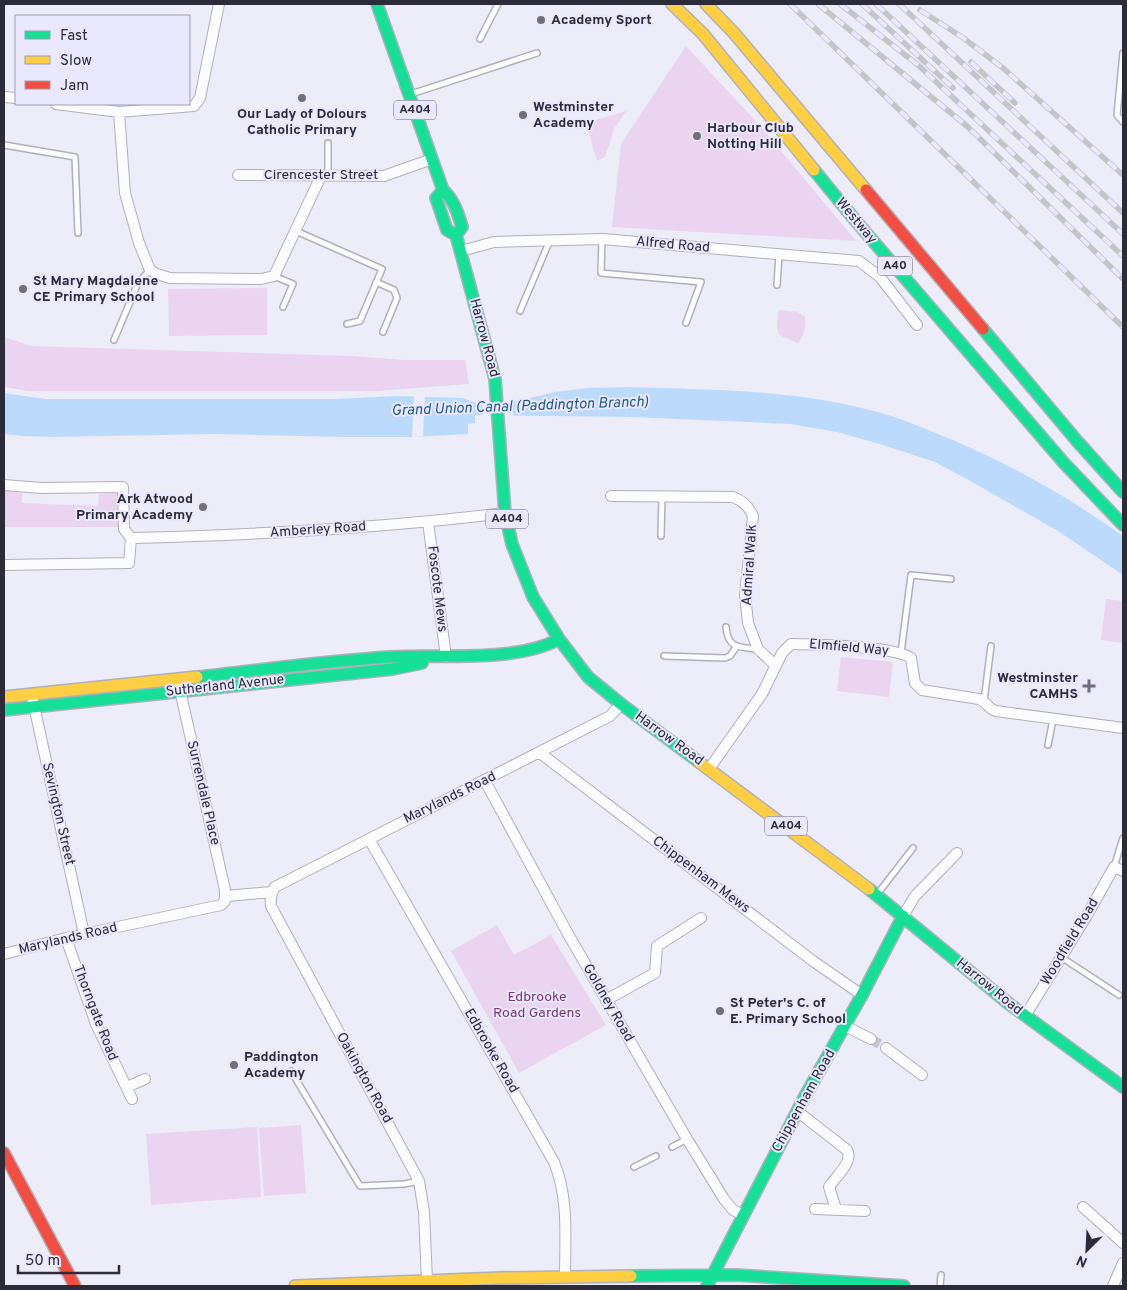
<svg xmlns="http://www.w3.org/2000/svg" width="1127" height="1290" font-family="Overpass,sans-serif">
<rect width="100%" height="100%" fill="#ededf9"/>
<path fill="#ead4ef" d="M686,46L762,128L856,241L612,227L621,144Z
M626,111L614,129L605,157L597,161L586,123Z
M267,288V335L169,336L168,289Z
M781,310L798,312L805,317C806,326 804,337 798,343L779,335L777,328L778,312Z
M4,337L31,346L352,356L405,360H465L469,384L377,391H29L4,387Z
M4,490L22,493V503L98,506L99,494L117,493L118,527H4Z
M1106,599L1123,601V643L1101,640Z
M841,657L893,662L889,697L837,691Z
M497,925L514,955L551,935L606,1025L519,1073L451,951Z
M301,1125L306,1193L264,1196L259,1128Z
M257,1127L261,1197L151,1205L146,1134Z"/>
<path fill="#bbdafc" d="M628,387C708,390 788,389 866,409C897,416 926,429 955,441C1015,467 1070,498 1123,536V575L1058,531L974,483L935,462L880,444L837,432L790,424L634,417L475,415V423L468,424V434L412,437H343L214,434L52,437L22,436L4,434V393L45,399H334L398,396L463,398L476,403L513,402L555,392L587,388Z"/>
<path fill="#ededf9" d="M414,394H425L423,436L412,437Z
M512,399L513,418H483L482,401Z"/>
<g fill="none" stroke-linecap="round" stroke-linejoin="round">
<path stroke="#c6c6d3" stroke-width="10" stroke-dasharray="10 5" stroke-linecap="butt" d="M871,1039L886,1048"/>
<g stroke="#b0b0bc" stroke-width="8">
<path id="lane" d="M480,39L498,4
M1123,53L1117,115L1123,122
M411,94L537,53
M4,145L75,157L78,233
M328,175V143
M296,231L382,269L360,321L347,324
M602,239L601,273L701,282L686,323
M274,276L293,284L283,307
M376,282L394,290L397,298L383,332
M777,285L779,254
M520,311L550,240
M114,340L138,283L150,270
M661,536L662,496
M726,627C728,649 739,647 758,649
M901,653L911,575L951,579
M664,656L725,658L730,656L737,646
M984,701L991,646
M1048,745L1053,719
M1114,867L1123,838
M879,892L913,848
M1061,957L1119,995
M291,1071L360,1186L404,1184L419,1181
M672,1147L687,1139
M634,1167L656,1156
M940,1286L941,1275"/>
</g>
<g stroke="#b0b0bc" stroke-width="12">
<path id="street" d="M4,97L16,98
M56,104L119,112L194,106L200,98L219,4
M119,112L125,193L139,243L150,270L157,274L170,278L261,279L274,276L321,176
M238,175L384,176L432,159
M461,251L494,242L602,239L859,261L880,277L917,325
M4,485L42,488L123,487L124,529L131,538
M611,496L733,497C743,501 749,506 753,516L745,595L748,623L758,649L775,665
M428,522L446,657
M131,538C256,535 381,528 505,513
M4,565L129,563L131,538
M33,701L84,934
M540,753L813,961L862,995
M709,769L762,694L782,653L791,644H795C820,645 893,646 911,658L915,683L922,690L979,699C987,702 988,709 996,711L1123,728
M485,781L568,934L687,1139L724,1199L733,1210L743,1215
M369,839L554,1162C569,1198 565,1239 565,1277
M226,896L272,892
M903,916L915,896L957,853
M66,938L96,1024L132,1099
M4,954L66,938L221,905L225,901V890L179,686
M606,1000L655,973L657,946L701,918
M1025,1016L1086,917L1114,867L1123,871
M845,1026L871,1039
M886,1048L922,1075
M127,1087L145,1079
M797,1111L847,1150C854,1162 835,1177 829,1187L836,1209
M1083,1207L1123,1243
M815,1209L865,1211
M427,1280L424,1212L419,1181L271,906C270,898 271,893 275,887L610,716L621,704
M1113,1286L1123,1263"/>
</g>
<g stroke="#b0b0bc" stroke-width="14">
<path id="fast" d="M377,4L443,190C454,200 458,213 462,227L456,235
M814,170L855,220L1064,463L1123,525
M443,190L436,198L447,230L456,235L495,379L505,513L512,544L533,597L559,639L588,677L621,704L699,762
M983,329L1077,441L1123,492
M197,677C261,670 326,661 390,657C439,654 516,663 559,639
M4,710L393,669L422,663
M869,889L1008,1003L1123,1087
M631,1276L736,1275L904,1286
M707,1286L804,1098L862,995L903,916"/>
</g>
<g stroke="#b0b0bc" stroke-width="14">
<path id="slow" d="M672,4L703,34L814,170
M706,4L734,33L866,190
M4,697L197,677
M699,762L869,889
M295,1286L501,1278L631,1276"/>
</g>
<g stroke="#b0b0bc" stroke-width="14">
<path id="jam" d="M866,190L983,329
M4,1153L75,1286"/>
</g>
<use href="#lane" stroke="#fcfcfe" stroke-width="5"/>
<use href="#street" stroke="#fcfcfe" stroke-width="10"/>
<use href="#fast" stroke="#16e098" stroke-width="11"/>
<use href="#slow" stroke="#ffcf43" stroke-width="11"/>
<use href="#jam" stroke="#f24e42" stroke-width="11"/>
<g stroke="#c5c4c9" stroke-width="5.5">
<path id="rail" d="M790,4L1123,327
M818,4L968,127L1123,279
M840,4L918,65L1123,256
M862,4L953,88
M876,4L1123,234
M899,4L1123,213
M920,10L962,37L1003,68L1123,175
M971,62L1015,103"/>
</g>
<use href="#rail" stroke="#e9e8fe" stroke-width="4" stroke-dasharray="11" stroke-linecap="butt"/>
</g>
<g fill="#706f7c" stroke="#e9e8fe" stroke-width="2">
<circle cx="541" cy="20" r="5"/>
<circle cx="302" cy="98" r="5"/>
<circle cx="523" cy="115" r="5"/>
<circle cx="697" cy="136" r="5"/>
<circle cx="23" cy="289" r="5"/>
<circle cx="203" cy="507" r="5"/>
<path d="M1086.5 678.5h5v5h5v5h-5v5h-5v-5h-5v-5h5z"/>
<circle cx="720" cy="1011" r="5"/>
<circle cx="234" cy="1065" r="5"/>
</g>
<g text-anchor="middle" dominant-baseline="central" stroke-width="4" stroke-linejoin="round" paint-order="stroke">
<g fill="#e9e8fe" stroke="#656474" stroke-width="1">
<rect x="394" y="100.5" width="42" height="19" rx="4"/>
<rect x="877.5" y="256.5" width="35" height="19" rx="4"/>
<rect x="486" y="509.5" width="42" height="19" rx="4"/>
<rect x="765" y="816.5" width="42" height="19" rx="4"/>
</g>
<g font-size="12" font-weight="bold" fill="#2c2b39">
<text x="415" y="110">A404</text>
<text x="895" y="266">A40</text>
<text x="507" y="519">A404</text>
<text x="786" y="826">A404</text>
</g>
<g font-size="14" font-weight="bold" fill="#2c2b39" stroke="#e9e8fe" text-anchor="start">
<text x="551" y="20">Academy Sport</text>
<text x="533" y="107">Westminster<tspan x="533" dy="16">Academy</tspan></text>
<text x="302" y="114" text-anchor="middle">Our Lady of Dolours<tspan x="302" dy="16">Catholic Primary</tspan></text>
<text x="707" y="128">Harbour Club<tspan x="707" dy="16">Notting Hill</tspan></text>
<text x="33" y="281">St Mary Magdalene<tspan x="33" dy="16">CE Primary School</tspan></text>
<text x="193" y="499" text-anchor="end">Ark Atwood<tspan x="193" dy="16">Primary Academy</tspan></text>
<text x="1078" y="678" text-anchor="end">Westminster<tspan x="1078" dy="16">CAMHS</tspan></text>
<text x="730" y="1003">St Peter's C. of<tspan x="730" dy="16">E. Primary School</tspan></text>
<text x="244" y="1057">Paddington<tspan x="244" dy="16">Academy</tspan></text>
</g>
<g font-size="14" fill="#2c2b39" stroke="#e9e8fe">
<text x="321" y="175">Cirencester Street</text>
<text transform="translate(856 221) rotate(50)">Westway</text>
<text transform="translate(673 245) rotate(5)">Alfred Road</text>
<text transform="translate(484 338) rotate(75)">Harrow Road</text>
<text transform="translate(318 530) rotate(-4)">Amberley Road</text>
<text transform="translate(750 565) rotate(-86)">Admiral Walk</text>
<text transform="translate(437 589) rotate(83)">Foscote Mews</text>
<text transform="translate(849 648) rotate(5)">Elmfield Way</text>
<text transform="translate(225 686) rotate(-6)">Sutherland Avenue</text>
<text transform="translate(669 739) rotate(36)">Harrow Road</text>
<text transform="translate(203 793) rotate(77)">Surrendale Place</text>
<text transform="translate(450 798) rotate(-26)">Marylands Road</text>
<text transform="translate(58 814) rotate(77)">Sevington Street</text>
<text transform="translate(701 875) rotate(37)">Chippenham Mews</text>
<text transform="translate(68 939) rotate(-13)">Marylands Road</text>
<text transform="translate(1070 942) rotate(-59)">Woodfield Road</text>
<text transform="translate(989 987) rotate(39)">Harrow Road</text>
<text transform="translate(608 1003) rotate(60)">Goldney Road</text>
<text transform="translate(95 1013) rotate(69)">Thorngate Road</text>
<text transform="translate(491 1051) rotate(60)">Edbrooke Road</text>
<text transform="translate(364 1078) rotate(61)">Oakington Road</text>
<text transform="translate(804 1101) rotate(-61)">Chippenham Road</text>
</g>
<g font-size="14" fill="#783778" stroke="#e9e8fe">
<text x="537" y="997">Edbrooke<tspan x="537" dy="16">Road Gardens</tspan></text>
</g>
<g font-size="15" font-style="italic" fill="#215b8d" stroke="#e9e8fe">
<text transform="translate(520 407) rotate(-2)">Grand Union Canal (Paddington Branch)</text>
</g>
</g>
<rect width="1127" height="1290" fill="none" stroke="#2c2b39" stroke-width="10"/>
<rect x="15" y="15" width="175" height="90" fill="#e9e8fe" stroke="#9d9caf"/>
<rect x="25" y="31" width="25" height="8" fill="#16e098" stroke="#9d9caf"/>
<text x="60" y="40" font-size="15" fill="#2c2b39">Fast</text>
<rect x="25" y="56" width="25" height="8" fill="#ffcf43" stroke="#9d9caf"/>
<text x="60" y="65" font-size="15" fill="#2c2b39">Slow</text>
<rect x="25" y="81" width="25" height="8" fill="#f24e42" stroke="#9d9caf"/>
<text x="60" y="90" font-size="15" fill="#2c2b39">Jam</text>
<g transform="translate(1087 1250) rotate(204)" stroke="#e9e8fe" stroke-width="4" paint-order="stroke">
<path d="M0-4L9 19L0 12L-9 19Z" fill="#2c2b39"/>
<text y="-8" font-size="14" font-weight="bold" text-anchor="middle" fill="#2c2b39">N</text>
</g>
<path d="M18 1265v8h101v-8" fill="none" stroke="#2c2b39" stroke-width="2.5"/>
<text x="25" y="1265" font-size="15" fill="#2c2b39" stroke="#e9e8fe" stroke-width="4" paint-order="stroke">50 m</text>
</svg>
